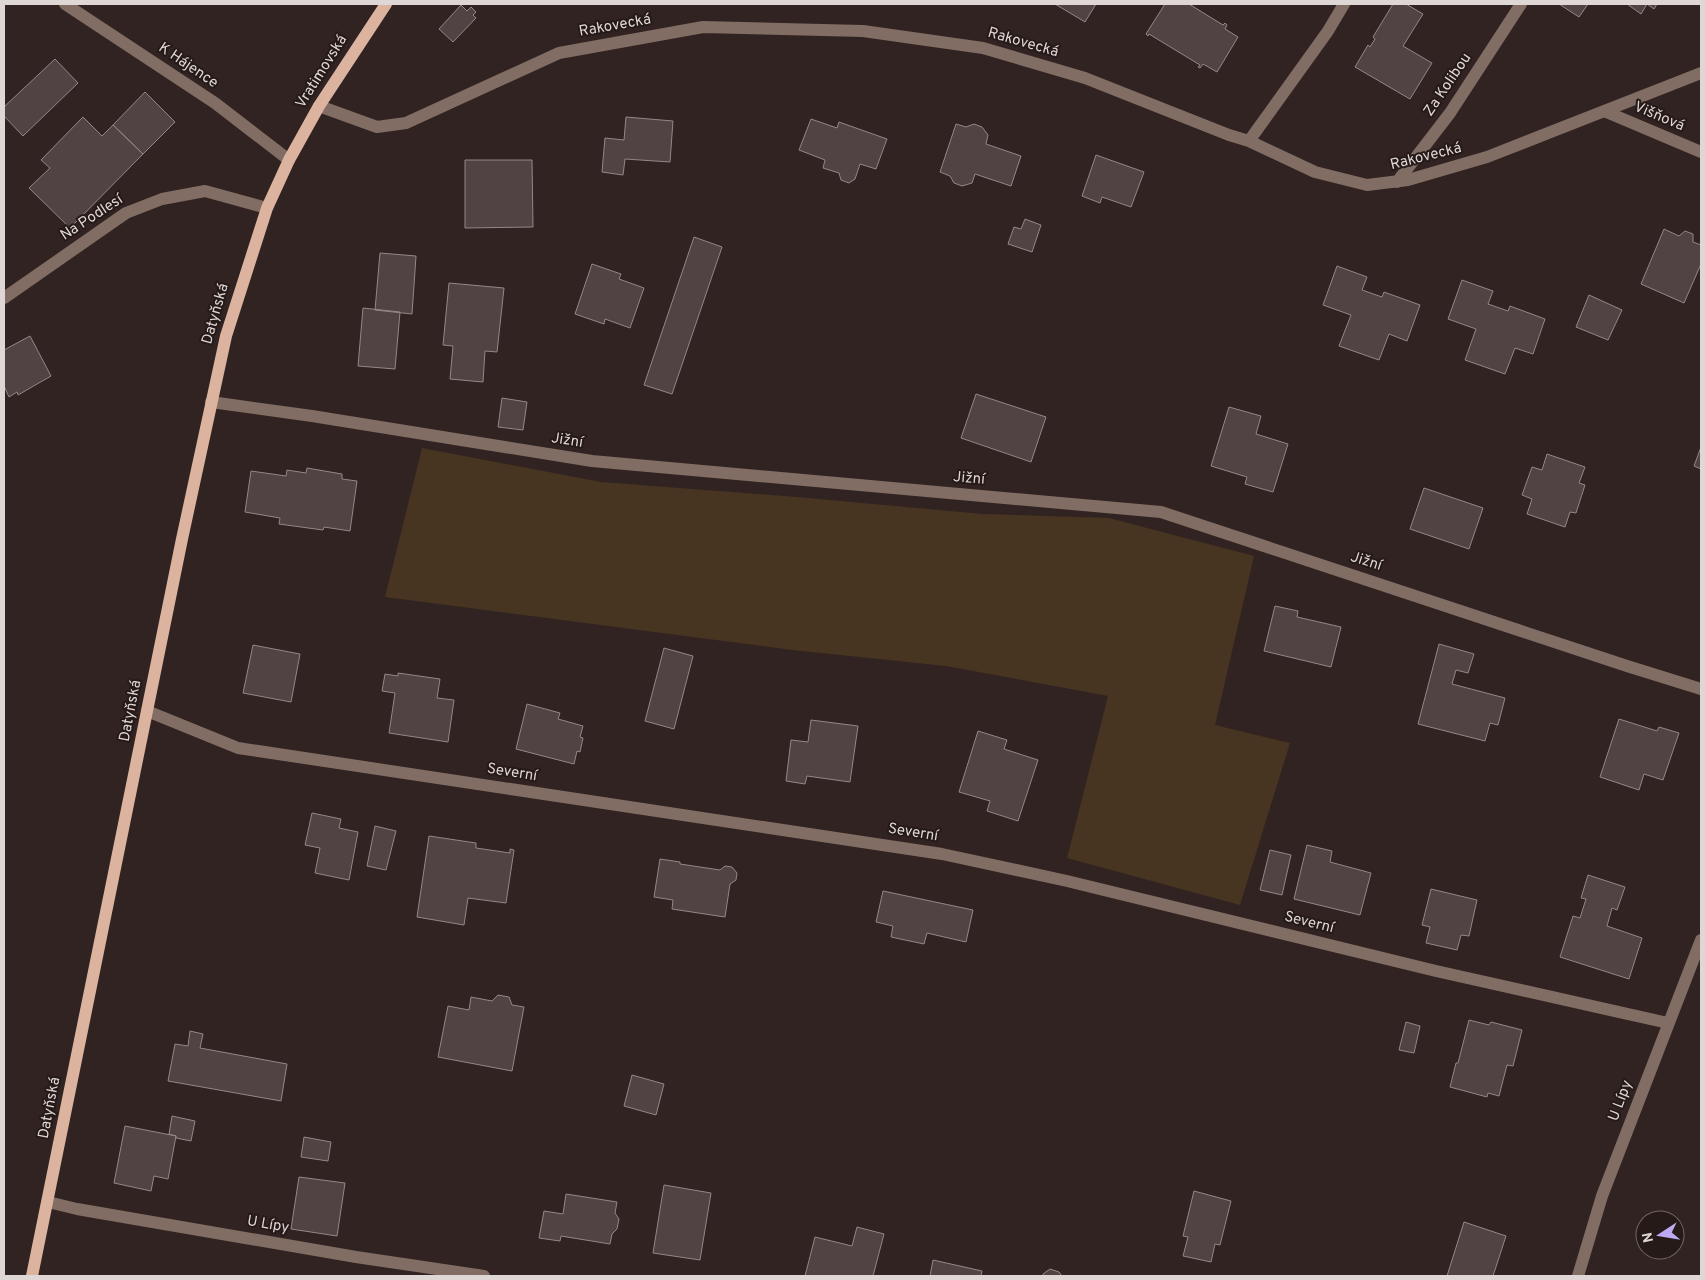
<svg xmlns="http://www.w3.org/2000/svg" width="1705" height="1280" font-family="Overpass,sans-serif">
<rect width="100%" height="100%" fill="#302321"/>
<path fill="#473421" d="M422,448L601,482L797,497L983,514L1109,518L1254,556L1215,725L1290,743L1240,905L1067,858L1108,696L946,666L792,650L385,597Z"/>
<path fill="#514244" stroke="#968688" d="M1055,4H1096L1085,22Z
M1165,4H1189L1223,25L1225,23L1227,25L1225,29L1238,37L1217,72L1203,64L1200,68L1198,67L1200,65L1149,34L1148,36L1146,34Z
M1393,4H1406L1423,14L1403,46L1432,63L1410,99L1355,67L1368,45L1370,47L1375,39L1373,37Z
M1559,4H1588L1579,17Z
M1627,4H1657L1654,9L1647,4L1641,14Z
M461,5L467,11L471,7L476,12L473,15L476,18L453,42L439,29Z
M55,59L78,83L23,136L4,116V107Z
M145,92L175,122L143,154L113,125Z
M83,117L102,136L113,125L143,154L70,228L29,188L50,168L41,160Z
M626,117L673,121L670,162L625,159L623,175L602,172L605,138L624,140Z
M811,119L837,128L839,122L887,139L876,169L860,164L855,179L849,183L841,180L839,173L823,168L825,160L799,150Z
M956,124L966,127L974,124L982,127L988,135L986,144L1021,156L1011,186L975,174L972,183L962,186L954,183L950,176L940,172Z
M1096,155L1144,172L1131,207L1102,197L1100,203L1082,196Z
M465,160H532L533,227L465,228Z
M1025,219L1041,225L1032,252L1008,244L1014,227L1021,229Z
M1664,229L1679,236L1685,231L1693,234V242L1701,245V264L1684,303L1641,284Z
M694,237L722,247L672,394L644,385Z
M380,253L416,256L412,314L375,310Z
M592,264L621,274L619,279L644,288L630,328L605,319L604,324L575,314Z
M1337,266L1367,277L1362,290L1382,297L1384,292L1420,305L1407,341L1389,334L1379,360L1339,346L1351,315L1323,305Z
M1462,280L1493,291L1488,304L1508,311L1510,306L1545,319L1533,354L1515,348L1505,374L1465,360L1476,329L1448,319Z
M449,283L504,288L497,352L485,351L483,382L450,379L453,346L443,345Z
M1589,295L1622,310L1608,340L1576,327Z
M363,308L400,312L395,369L358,366Z
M30,336L51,376L18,395L17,392L9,397L4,386V350Z
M976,394L1046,417L1031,462L961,438Z
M502,398L527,402L523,430L498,427Z
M1229,407L1261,416L1256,434L1288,444L1273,492L1245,484L1247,477L1211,466Z
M1701,447V469L1694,466Z
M1547,454L1585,467L1579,483L1585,485L1576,513L1570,512L1565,527L1527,514L1532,499L1522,495L1532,467L1542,470Z
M307,468L342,474V479L357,481L350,531L324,527L323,530L279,524L280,518L245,512L251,471L286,476L287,470L306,473Z
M1424,488L1483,508L1469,549L1410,529Z
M1275,606L1298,611L1297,617L1341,627L1331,667L1264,651Z
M1439,644L1474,654L1468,673L1456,670L1452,684L1505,698L1498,725L1490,723L1485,741L1418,724Z
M253,645L300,654L291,702L243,693Z
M664,648L693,656L674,729L645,721Z
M398,673L440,679L437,698L454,700L448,742L389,733L395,693L382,691L385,674L398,676Z
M527,704L560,713L558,719L583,726L580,737L583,738L580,752L577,751L574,764L516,749Z
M1619,719L1657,731L1659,727L1679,733L1663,780L1644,774L1639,790L1600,777Z
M811,720L858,726L850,782L807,776L805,784L786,781L791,740L808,742Z
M978,731L1007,740L1004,749L1038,760L1018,821L987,811L990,801L959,792Z
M312,813L341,819L339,828L358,832L349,880L315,873L320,848L305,845Z
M375,826L396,831L386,870L367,866Z
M429,836L476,843V848L510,853V849L514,850L506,903L468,898L464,925L417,917Z
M1307,845L1332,851L1330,862L1371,873L1360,915L1294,899Z
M1270,850L1291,855L1282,895L1260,890Z
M660,859L680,862V864L720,870L725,866L732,867L737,873L736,880L730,884L725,917L672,909L673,900L654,897Z
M1588,875L1625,887L1617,910L1612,908L1607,926L1642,938L1629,979L1560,957L1573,916L1580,918L1586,899L1581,898Z
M1431,889L1477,900L1469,936L1461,935L1457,950L1426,943L1430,927L1422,925Z
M883,891L973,910L966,942L927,933L924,944L891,937L893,926L876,922Z
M498,995L509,997L512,1005L524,1007L512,1071L438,1057L448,1006L469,1010L471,997L492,1001Z
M1469,1020L1489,1025L1491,1022L1522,1030L1513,1066L1507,1065L1499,1096L1488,1093L1487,1097L1450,1087L1456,1063H1458Z
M1406,1022L1420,1026L1414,1053L1399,1050Z
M190,1031L203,1034L200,1048L287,1064L281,1101L168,1081L175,1044L188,1046Z
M632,1075L664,1084L656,1115L624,1106Z
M172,1116L195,1121L191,1141L176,1138V1136L169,1134Z
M125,1126L176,1136L168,1179L154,1176L151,1191L114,1183Z
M304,1137L331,1142L328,1161L301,1157Z
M299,1177L345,1183L337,1236L291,1229Z
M664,1185L711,1193L700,1260L653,1253Z
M1194,1191L1231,1201L1220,1245L1215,1244L1211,1262L1183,1256L1188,1237L1183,1236Z
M566,1194L617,1202L615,1213L619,1219L617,1229L612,1234L610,1244L561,1236L560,1241L539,1238L544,1211L563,1214Z
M1464,1222L1506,1236L1493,1276H1447Z
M857,1227L884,1234L873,1276H805L815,1237L852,1246Z
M933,1260L982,1271L981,1276H930Z
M1050,1269L1059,1272L1062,1276H1043V1274Z"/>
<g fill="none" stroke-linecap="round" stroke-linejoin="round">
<path stroke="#816d63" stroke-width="12" d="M65,4L215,103L289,160
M319,106L377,127L406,123L559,53L703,27L863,31L983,48L1085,78L1229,135L1249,141L1315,172L1367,185L1408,180L1487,157L1701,73
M1604,111L1701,152
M1249,141L1328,31L1344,4
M1397,182L1450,113L1521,4
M4,298L126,213L162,199L205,191L267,208
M211,402L312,416L592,461L1161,512L1627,666L1701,689
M147,711L238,748L942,854L1067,881L1436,971L1668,1023
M48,1202L77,1209L356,1257L484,1276
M1578,1276L1602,1196L1701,940"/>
<path stroke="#dcb39f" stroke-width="12" d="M32,1276L182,539L226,336L267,208L289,160L319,106L386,4"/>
</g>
<g text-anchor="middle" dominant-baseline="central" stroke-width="4" stroke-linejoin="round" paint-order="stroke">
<g font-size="15" fill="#dfd7d5" stroke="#261a18">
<text transform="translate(615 26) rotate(-10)">Rakovecká</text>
<text transform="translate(1023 43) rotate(16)">Rakovecká</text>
<text transform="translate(188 66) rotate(34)">K Hájence</text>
<text transform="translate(322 72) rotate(-58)">Vratimovská</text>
<text transform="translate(1448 85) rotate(-56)">Za Kolibou</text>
<text transform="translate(1659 117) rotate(23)">Višňová</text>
<text transform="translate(1426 157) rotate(-14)">Rakovecká</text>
<text transform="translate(92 218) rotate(-33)">Na Podlesí</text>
<text transform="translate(216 314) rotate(-74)">Datyňská</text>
<text transform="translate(567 441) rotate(9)">Jižní</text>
<text transform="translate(969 479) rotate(5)">Jižní</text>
<text transform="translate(1366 562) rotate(18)">Jižní</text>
<text transform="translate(131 711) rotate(-79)">Datyňská</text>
<text transform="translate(512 773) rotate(9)">Severní</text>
<text transform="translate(913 833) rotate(9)">Severní</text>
<text transform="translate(1309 923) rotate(14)">Severní</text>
<text transform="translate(1621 1101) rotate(-69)">U Lípy</text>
<text transform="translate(50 1108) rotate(-79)">Datyňská</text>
<text transform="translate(268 1225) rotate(10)">U Lípy</text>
</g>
</g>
<rect width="1705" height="1280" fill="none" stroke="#dfd7d5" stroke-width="10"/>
<g transform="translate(1660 1235) rotate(258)"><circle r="24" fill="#261a18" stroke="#706664"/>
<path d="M0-4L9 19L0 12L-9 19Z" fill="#bcaaf5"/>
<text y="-8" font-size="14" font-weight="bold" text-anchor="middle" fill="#dfd7d5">N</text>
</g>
</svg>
